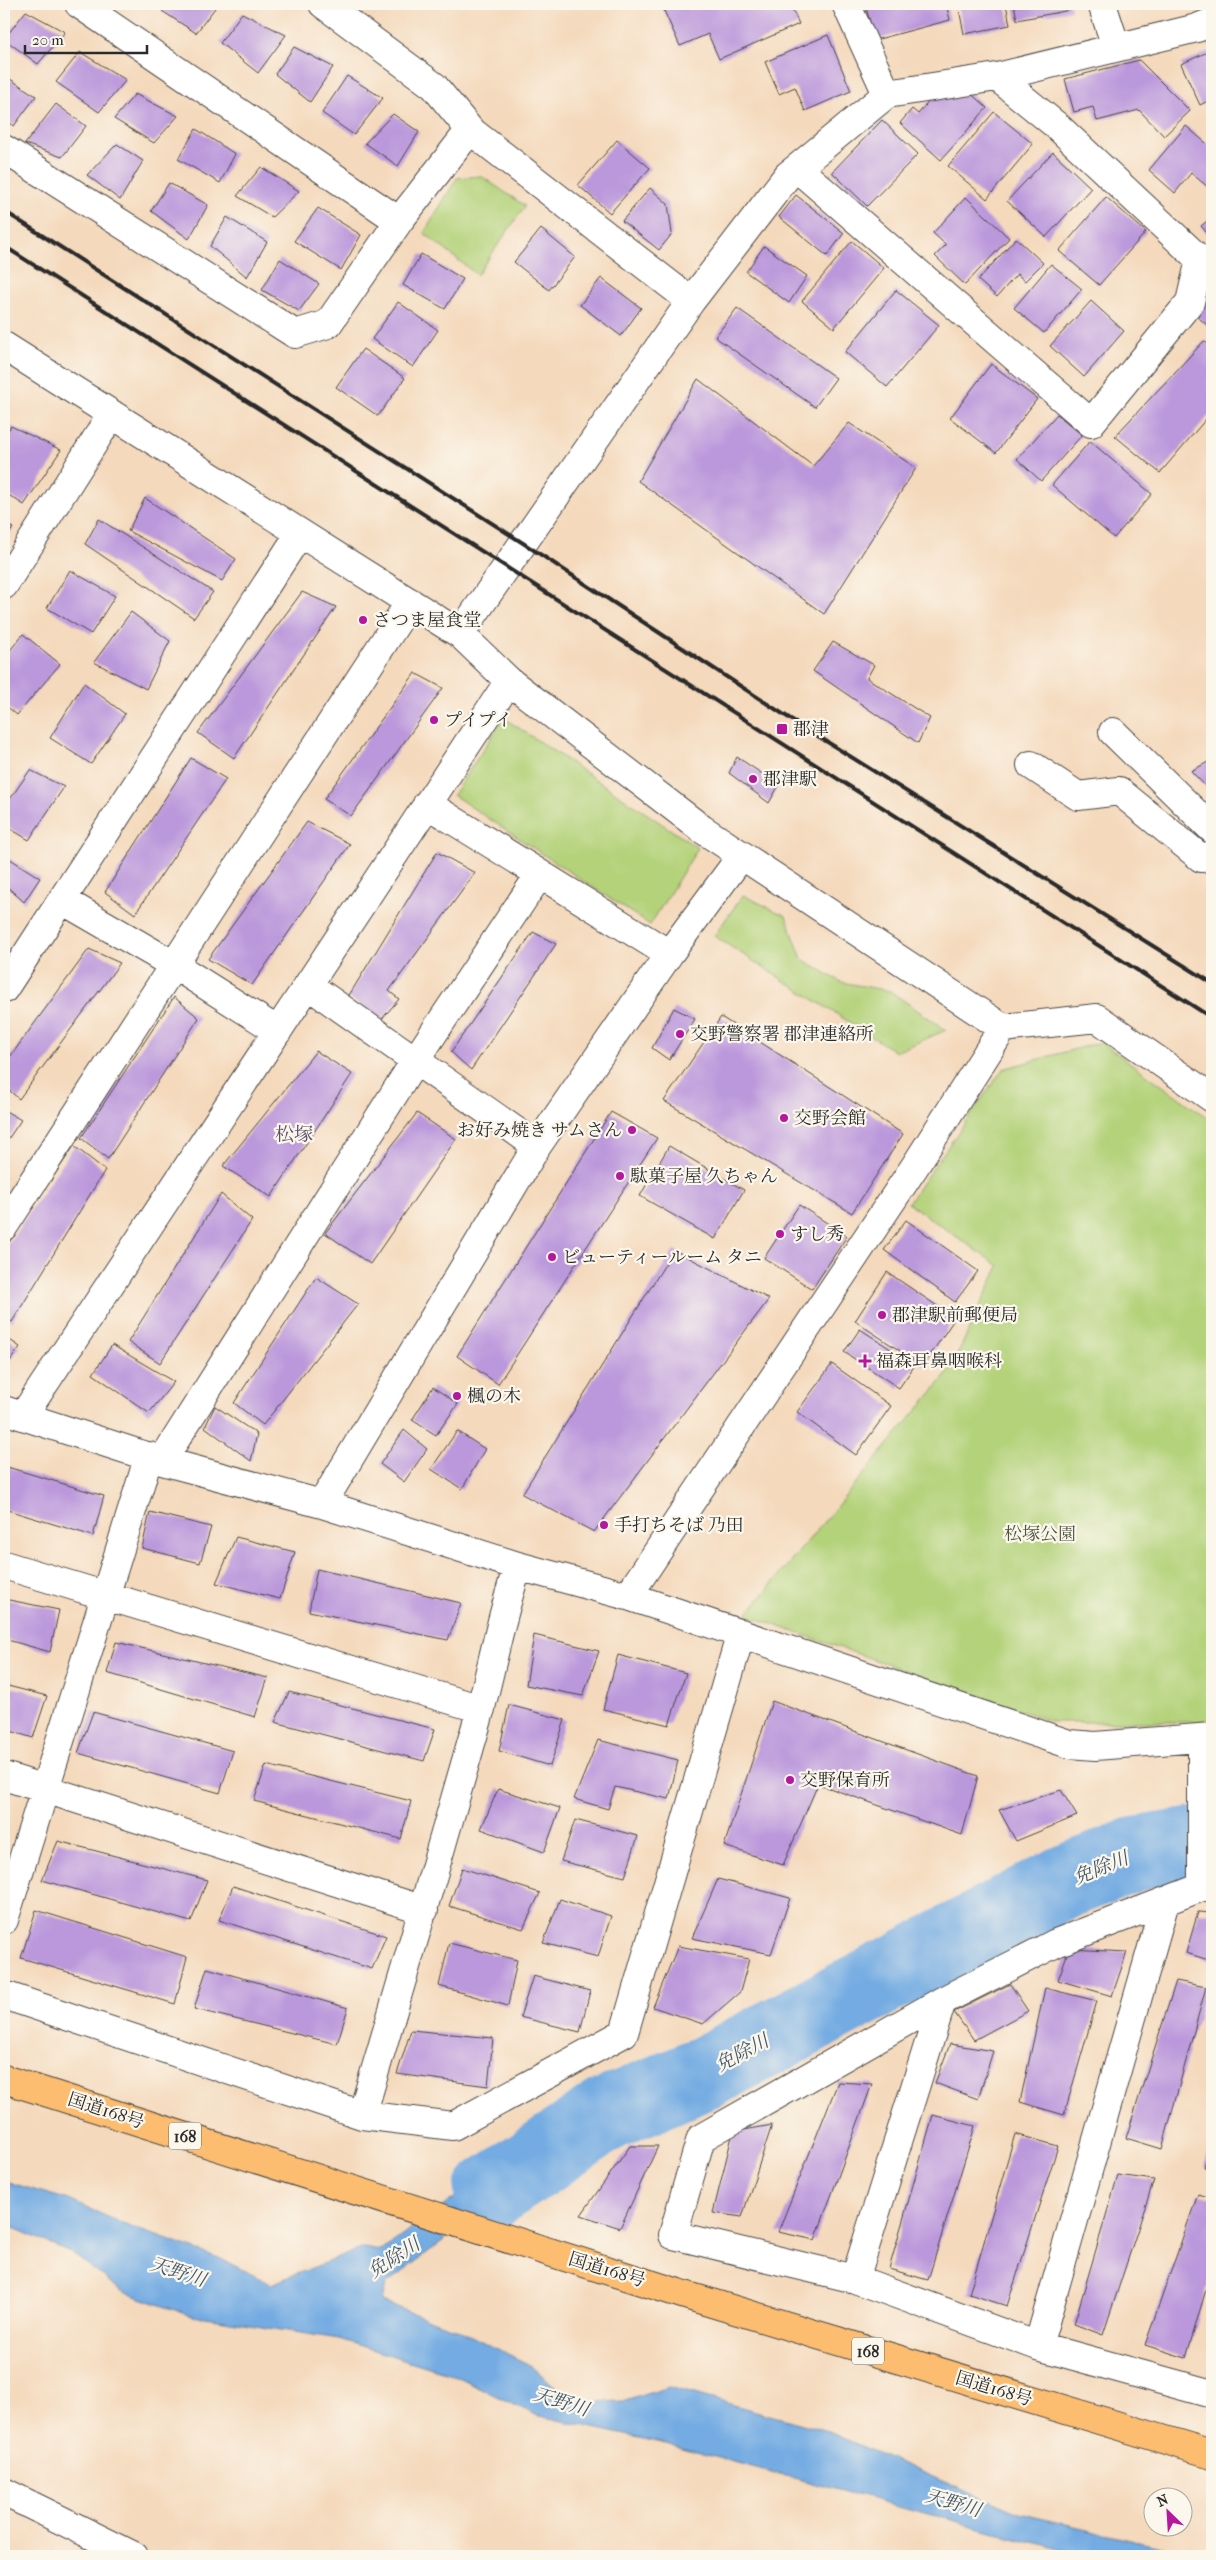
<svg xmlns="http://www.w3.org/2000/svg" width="1216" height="2560" font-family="'IM FELL French Canon','Noto Serif JP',serif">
<rect width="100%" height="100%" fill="#fbf7ec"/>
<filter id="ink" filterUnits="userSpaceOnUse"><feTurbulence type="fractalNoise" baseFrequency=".02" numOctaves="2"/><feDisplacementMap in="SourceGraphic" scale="10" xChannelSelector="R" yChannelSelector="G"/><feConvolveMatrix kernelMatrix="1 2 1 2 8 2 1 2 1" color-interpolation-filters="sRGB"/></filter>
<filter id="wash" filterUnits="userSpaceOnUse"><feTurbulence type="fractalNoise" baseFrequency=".0096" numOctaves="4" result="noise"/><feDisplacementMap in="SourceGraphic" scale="20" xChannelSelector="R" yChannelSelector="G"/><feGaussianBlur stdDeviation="1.12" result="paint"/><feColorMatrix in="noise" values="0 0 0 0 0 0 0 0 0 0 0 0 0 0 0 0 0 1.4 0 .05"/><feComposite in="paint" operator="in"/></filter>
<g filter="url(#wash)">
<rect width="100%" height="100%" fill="#f4d9bc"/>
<path fill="#b3d279" stroke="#6f7e52" d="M481,176L525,206L477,275L424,233L457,178Z
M504,718L698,848L650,925L453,795Z
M743,895L786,916L802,959L841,982L890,991L946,1030L896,1052L714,936Z
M1101,1042L1212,1121V1720L1193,1722H1053L746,1615L949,1372L999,1266L908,1203L1003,1069Z"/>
<path fill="#73abe2" stroke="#4f6b86" d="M585,2133L386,2284L382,2302L459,2330L528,2364L575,2402L625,2401L669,2387L824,2430L1014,2512L1165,2547L1179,2556H1085L670,2445L536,2415L448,2373L339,2339L192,2316L123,2292L70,2252L4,2224V2181L69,2200L131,2227L219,2258L271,2284L363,2248L381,2251L489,2173L540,2145Z"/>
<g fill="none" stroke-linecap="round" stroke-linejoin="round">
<path stroke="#73abe2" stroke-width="74" d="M491,2192L607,2114L708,2071L1065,1882L1135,1854L1212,1841"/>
</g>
<g id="blocks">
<path fill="#bb98db" d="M169,4H218L196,33L162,11Z
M661,4H790L799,24L719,59L708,34L680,46Z
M865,4H946L950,20L875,40Z
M958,4H1006L1010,25L964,34Z
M1014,4H1070L1071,10L1017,20Z
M26,11L65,32L38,64L4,39Z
M242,13L286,35L258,73L220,43Z
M828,35L851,91L805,111L795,87L779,94L765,62Z
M294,47L333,67L310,102L275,74Z
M1212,50V99L1200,105L1181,64Z
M80,52L126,80L99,112L56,82Z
M1139,60L1190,111L1164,136L1139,110L1097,121L1093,107L1074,112L1065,79Z
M4,75L36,96L14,126L4,119Z
M347,76L383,98L354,135L322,113Z
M968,91L987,108L941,160L900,123L912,109L918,114L933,97Z
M135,94L178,116L154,143L114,119Z
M56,104L86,126L62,157L25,144Z
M994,112L1033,144L987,199L948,166Z
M393,114L419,132L398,166L365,143Z
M882,120L918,154L867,206L832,172Z
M1186,126L1212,148V184L1209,188L1191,173L1175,193L1149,170Z
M196,129L235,154L220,183L178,159Z
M617,140L650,168L610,213L578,185Z
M117,144L143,161L120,200L87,175Z
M1053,152L1091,188L1046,237L1007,201Z
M261,167L299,191L272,217L237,196Z
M169,183L208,205L189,239L151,211Z
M650,188L668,204L672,234L659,250L622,221Z
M796,195L844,233L827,256L779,217Z
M966,197L1009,238L965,285L935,256L946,245L933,233Z
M1106,197L1146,232L1099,285L1059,251Z
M318,208L361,235L341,270L294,241Z
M227,217L267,242L247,277L210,246Z
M1212,217V239L1201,226Z
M541,229L575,257L549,290L514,262Z
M1016,238L1043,263L1025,281L1017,274L997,297L978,280Z
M852,241L884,268L834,328L802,301Z
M764,246L807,276L789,303L746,272Z
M421,254L463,279L445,309L403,285Z
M280,259L319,284L299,311L262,290Z
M1051,264L1082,289L1044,333L1014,308Z
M601,278L641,308L621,336L580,305Z
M896,290L939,325L887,387L845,352Z
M1212,293V329L1195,315Z
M1091,301L1124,331L1084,377L1050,346Z
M398,302L438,330L413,367L372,339Z
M737,308L836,378L815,407L715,337Z
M1204,341L1212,347V412L1160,473L1115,436Z
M363,349L405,378L378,416L336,387Z
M991,364L1037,399L996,453L950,418Z
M698,379L813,466L849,423L916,468L824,614L638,481Z
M1057,414L1082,435L1041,481L1017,459Z
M11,426L61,450L24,505L4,492V437Z
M1090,441L1152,494L1114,538L1052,485Z
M145,498L236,559L222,581L128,531Z
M99,519L213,592L194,618L85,544Z
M4,523L13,528L4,542Z
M70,570L115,596L91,634L47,608Z
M302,592L336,607L234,758L198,733Z
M131,612L170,641L146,689L94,662Z
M23,634L60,664L17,715L4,704V658Z
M833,642L874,665L867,678L930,718L918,743L813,671Z
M415,673L443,688L351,816L324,799Z
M84,683L125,714L91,764L50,738Z
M737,757L779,785L769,803L729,773Z
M191,758L226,779L135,914L105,892Z
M1212,760V793L1191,771Z
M30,770L64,787L29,840L4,825V808Z
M307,822L350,844L252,985L208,959Z
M437,852L475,873L389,991L399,999L381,1020L348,997Z
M4,855L40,878L24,902L4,884Z
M533,932L556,944L471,1070L451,1052Z
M89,949L120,963L19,1099L4,1086V1065Z
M174,997L199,1018L108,1159L81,1138Z
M674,1008L695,1019L669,1060L652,1048Z
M721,1017L903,1134L852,1213L664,1101Z
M316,1051L352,1074L271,1197L223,1166Z
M4,1110L21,1120L4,1145Z
M611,1112L657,1138L498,1384L457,1356Z
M417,1113L456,1139L370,1264L325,1233Z
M74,1146L105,1170L12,1322L4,1316V1250Z
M669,1146L744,1190L715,1239L640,1196Z
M221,1194L252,1220L160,1363L128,1342Z
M799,1205L847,1236L812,1289L764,1258Z
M906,1220L978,1271L955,1302L884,1250Z
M674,1250L769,1299L594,1532L522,1494Z
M887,1272L955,1318L923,1366L855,1321Z
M316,1277L358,1304L263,1425L234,1403Z
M860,1329L915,1365L899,1388L844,1352Z
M4,1336L20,1347L4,1369Z
M112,1345L174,1382L149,1413L93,1374Z
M832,1364L891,1406L856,1455L797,1412Z
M433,1387L458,1404L436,1435L412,1420Z
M215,1406L257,1434L251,1461L205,1427Z
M404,1430L427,1449L404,1482L380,1464Z
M457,1431L485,1449L462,1489L431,1469Z
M4,1466L104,1496L93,1536L4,1509Z
M150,1512L211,1527L200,1563L142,1548Z
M236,1537L295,1552L280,1599L216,1583Z
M317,1569L461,1603L448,1640L309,1611Z
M4,1599L59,1610L50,1652L4,1639Z
M534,1635L599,1651L583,1696L526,1685Z
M116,1642L268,1678L255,1717L107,1673Z
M618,1655L686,1673L669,1725L603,1709Z
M4,1685L47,1696L33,1738L4,1729Z
M289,1692L435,1729L424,1761L275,1722Z
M772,1701L978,1776L962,1835L818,1784L783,1865L724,1846Z
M509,1705L565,1720L550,1766L499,1751Z
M93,1712L233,1751L220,1793L78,1753Z
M598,1740L678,1760L669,1799L615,1787L608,1809L574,1799Z
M266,1765L411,1801L401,1839L254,1801Z
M498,1789L560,1808L544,1852L481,1829Z
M1061,1790L1077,1816L1016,1841L999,1810Z
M575,1820L638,1836L625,1877L561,1861Z
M58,1841L207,1880L191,1922L42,1880Z
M462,1868L540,1893L523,1929L449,1906Z
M718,1879L790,1898L771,1954L692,1938Z
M233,1886L386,1936L372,1969L219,1920Z
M560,1899L611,1916L598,1957L543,1943Z
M36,1910L187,1957L175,2004L21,1958Z
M1198,1912L1212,1913V1961L1186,1953Z
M449,1943L517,1960L508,2006L439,1986Z
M678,1946L749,1959L740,1992L703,2024L653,2007Z
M1069,1949L1127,1952L1112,1996L1058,1980Z
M207,1968L348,2008L337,2044L194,2009Z
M533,1976L590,1991L580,2032L520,2017Z
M1176,1981L1206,1987L1162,2149L1126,2138Z
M1010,1984L1028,2011L974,2040L954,2012Z
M1045,1988L1097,2001L1064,2115L1020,2102Z
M411,2030L493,2038L488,2086L397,2074Z
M950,2044L993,2051L978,2099L935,2083Z
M838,2082L872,2084L815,2240L778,2232Z
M933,2115L975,2126L928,2280L889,2269Z
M772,2125L742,2217L713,2213L733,2132Z
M1015,2134L1058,2146L1007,2306L969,2294Z
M1212,2141V2169L1204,2167Z
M630,2146H658L620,2228L581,2215Z
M1118,2175L1154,2180L1103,2335L1074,2324Z
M1198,2194L1212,2198V2269L1186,2358L1145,2345Z"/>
</g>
</g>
<g filter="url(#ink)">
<use href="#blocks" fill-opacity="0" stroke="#494541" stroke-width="1"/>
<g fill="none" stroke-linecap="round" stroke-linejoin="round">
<g stroke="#494541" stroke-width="30">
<path id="minor" d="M79,4L399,221L470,130L691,301
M323,4L434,86L470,130
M846,4L887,94
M1102,4L1116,47
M4,149L295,334L328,324L399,221
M797,168L1091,423L1190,302L1200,260L1057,126L997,77
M4,346L460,634L509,681L702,829L1003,1028L1097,1018L1212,1098
M4,585L112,414
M460,634L691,301L788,175L797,168L887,94L997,77L1197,28L1212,22
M1113,732L1212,829
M1031,765L1078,796L1119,791L1201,858L1212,855
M427,804L669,954
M62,900L174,965L278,1031
M308,985L537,1146
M4,989L300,533
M4,1226L410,602
M4,1410L162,1461L322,1504L518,1566L628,1596L1069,1744L1095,1746L1212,1737
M23,1416L509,681
M162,1461L415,1061L540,874
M322,1504L537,1146L669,954L742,855
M4,1565L481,1709
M628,1596L915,1166L1003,1028
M4,1776L424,1910
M1202,1887V1738
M1212,1887H1202L1056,1943L942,2001L701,2138L673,2235L855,2279L1038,2346L1212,2394
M4,1920L149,1456
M4,1995L362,2115L453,2126L624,2033L741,1633
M362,2115C401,1985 439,1856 476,1726C491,1673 500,1618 518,1566
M855,2279L942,2001
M1038,2346L1165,1902
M4,2492L134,2556"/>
</g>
<g stroke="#494541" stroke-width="30">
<path id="highway" d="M4,2079L685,2295L1212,2454"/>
</g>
<use href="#minor" stroke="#fff" stroke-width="28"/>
<use href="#highway" stroke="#fcbd6f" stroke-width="28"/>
<path stroke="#2b2b2b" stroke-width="4" d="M4,211L523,543L789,718L1212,983
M4,246L1212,1018"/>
</g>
</g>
<g fill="#b5179e" stroke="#fbf7ec" stroke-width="2">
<circle cx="363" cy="620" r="5"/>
<circle cx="434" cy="720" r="5"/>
<rect x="776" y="723" width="12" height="12" rx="2.5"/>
<circle cx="753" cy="779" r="5"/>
<circle cx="680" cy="1034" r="5"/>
<circle cx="784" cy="1118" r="5"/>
<circle cx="632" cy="1130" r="5"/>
<circle cx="620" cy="1176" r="5"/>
<circle cx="780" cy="1234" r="5"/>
<circle cx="552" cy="1257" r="5"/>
<circle cx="882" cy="1315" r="5"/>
<path d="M862.5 1353.5h5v5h5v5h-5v5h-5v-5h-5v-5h5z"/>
<circle cx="457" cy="1396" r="5"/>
<circle cx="604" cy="1525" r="5"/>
<circle cx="790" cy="1780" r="5"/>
</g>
<g text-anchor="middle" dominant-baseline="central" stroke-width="4.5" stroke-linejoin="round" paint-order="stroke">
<g fill="#fbf7ec" stroke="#696865" stroke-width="1">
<rect x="169" y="2122.5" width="32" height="27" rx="4"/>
<rect x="852" y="2337.5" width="32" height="27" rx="4"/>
</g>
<g font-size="16" font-weight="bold" fill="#2b2b2b">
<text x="185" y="2136">168</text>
<text x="868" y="2351">168</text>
</g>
<g font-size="18" fill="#2b2b2b" stroke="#fbf7ec" text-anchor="start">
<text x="373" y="620">さつま屋食堂</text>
<text x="444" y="720">プイプイ</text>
<text x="793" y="729">郡津</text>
<text x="763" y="779">郡津駅</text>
<text x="690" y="1034">交野警察署 郡津連絡所</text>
<text x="794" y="1118">交野会館</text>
<text x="622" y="1130" text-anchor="end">お好み焼き サムさん</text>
<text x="630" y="1176">駄菓子屋 久ちゃん</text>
<text x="790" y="1234">すし秀</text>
<text x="562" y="1257">ビューティールーム タニ</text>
<text x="892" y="1315">郡津駅前郵便局</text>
<text x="876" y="1361">福森耳鼻咽喉科</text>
<text x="467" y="1396">楓の木</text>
<text x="614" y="1525">手打ちそば 乃田</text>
<text x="800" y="1780">交野保育所</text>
</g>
<g font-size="18" fill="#4d553e" stroke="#fbf7ec">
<text x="1040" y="1534">松塚公園</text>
</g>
<g font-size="18" fill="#2b2b2b" stroke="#fbf7ec">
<text transform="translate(106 2111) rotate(18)">国道168号</text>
<text transform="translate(607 2270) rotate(17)">国道168号</text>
<text transform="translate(994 2389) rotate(17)">国道168号</text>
</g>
<g font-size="19" fill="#5d5169" stroke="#fbf7ec">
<text x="294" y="1135">松塚</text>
</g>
<g font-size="19" font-style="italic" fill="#44586b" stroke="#fbf7ec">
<text transform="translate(1101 1868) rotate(-22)">免除川</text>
<text transform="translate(742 2053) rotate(-28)">免除川</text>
<text transform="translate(394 2258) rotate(-33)">免除川</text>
<text transform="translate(178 2272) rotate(18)">天野川</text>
<text transform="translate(561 2402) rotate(17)">天野川</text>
<text transform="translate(953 2503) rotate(16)">天野川</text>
</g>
</g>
<rect width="1216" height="2560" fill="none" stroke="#fbf7ec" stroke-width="20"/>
<g transform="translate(1168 2512) rotate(335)"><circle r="24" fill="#fbf7ec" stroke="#a8a59f"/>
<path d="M0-4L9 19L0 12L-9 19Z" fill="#b5179e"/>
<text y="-8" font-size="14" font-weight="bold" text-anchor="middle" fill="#2b2b2b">N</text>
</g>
<path d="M25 45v8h122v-8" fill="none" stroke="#2b2b2b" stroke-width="2.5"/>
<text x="32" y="45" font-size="15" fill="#2b2b2b" stroke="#fbf7ec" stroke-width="4" paint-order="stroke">20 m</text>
</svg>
